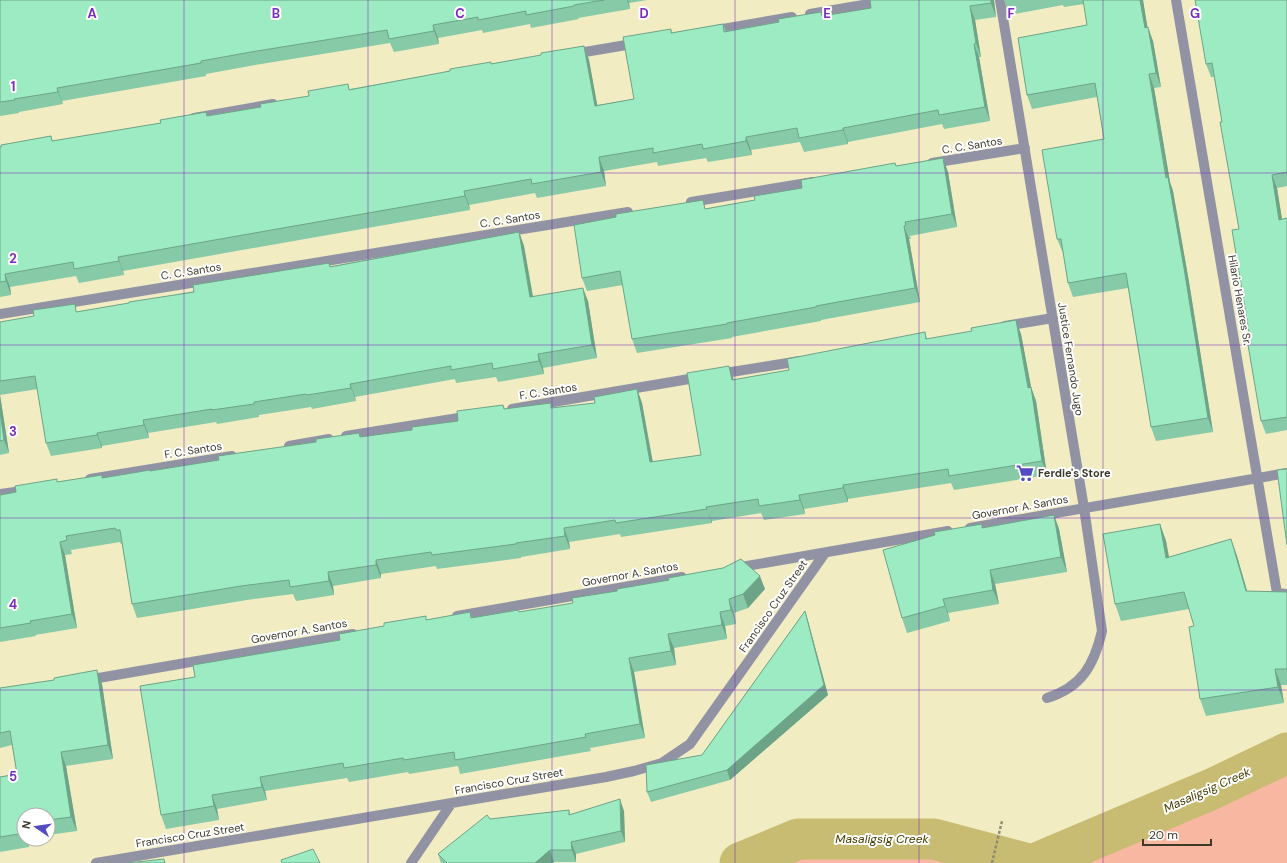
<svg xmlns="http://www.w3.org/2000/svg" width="1287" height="863" font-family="'DM Sans',sans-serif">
<rect width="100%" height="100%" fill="#f2ecc2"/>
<path fill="#f7b7a0" d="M1287,753V863H1037L1212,789Z
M798,839H934L1025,863H740Z"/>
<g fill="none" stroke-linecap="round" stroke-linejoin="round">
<path stroke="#c7bc72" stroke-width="41" d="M740,863L798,839H934L1025,863
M1037,863L1212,789L1287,753"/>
<path stroke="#918c70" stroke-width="2.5" stroke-dasharray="3 2" stroke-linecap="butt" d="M992,863L1002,821"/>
<path stroke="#9193a4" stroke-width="10" d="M1000,0L1084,508L1102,631C1094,665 1082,687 1047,698
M1176,0L1277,593L1287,594
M810,14L892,0
M711,31L792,17
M573,54L638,43
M194,118L273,104
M932,163L1025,148
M691,202L813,182
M0,314L628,212
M1005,326L1053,318
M719,374L800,361
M512,409L701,377
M346,436L471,416
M289,446L329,439
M90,479L232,456
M0,494L29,490
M970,528L1287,473
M735,568L948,531
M457,616L682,577
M87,680L353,634
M96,863L606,777L634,771L662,763L690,744L825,553
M411,863L451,804"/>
</g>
<path fill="#86caa7" d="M0,0H647L629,3L630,9L578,18L579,19L531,28L530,24L483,33L482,30L438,38L439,44L394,52L390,43L255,65L206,74V76L62,101L63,104L19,112V113L0,116Z
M994,0L996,17L975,20L981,57H979L990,121L944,129L942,124L848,142V144L804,152L800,142L751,150L752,155L708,162L706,158L658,166L657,162L604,171L606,186L537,198L535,193L469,205L470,210L123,271L124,275L79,283L76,276L10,287L11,295L0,297V147L51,136L52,141L261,107L350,89L541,55L584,46L589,60L597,105L634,99L671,29L672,33L723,24L726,31L779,22L821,12L823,16Z
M1004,0H1143L1147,27L1153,41L1161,87L1154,88L1170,182L1173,191L1189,282L1213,432L1156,441L1151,427L1128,288L1073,297L1068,283L1063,253L1057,239L1104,139L1097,97L1032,109L1027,95L1087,25L1084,4L1064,7L1063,5L1009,15Z
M1287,0V186L1277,188L1282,219L1287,218V430L1266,434L1261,421L1251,344L1239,229L1222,122L1214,77H1211L1206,64Z
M895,163L896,166L948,172L957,227L910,236L911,239H909L920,302L821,320V321L732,337V338L637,353L632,339L623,285L587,291L582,278L706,209L755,200Z
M519,232L524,246L533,296L588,301L597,358L543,368L544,374L498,382L496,377L456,383L455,379L355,397L356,401L312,409L311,407L259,415V417L217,424L216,422L148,433L149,438L102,446V448L51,456L46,443L38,389L0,395L9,453L0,455V322L77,312L129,303Z
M925,332L927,339L1021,334L1031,387L1036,401L1047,475L954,490L951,483L848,499V502L804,509L805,514L764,520L761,513L712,521V523L621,537L620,534L569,542L570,549L521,557V558L437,569L436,566L381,574V578L333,586L334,595L296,601L293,594L247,600L137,618L132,604L122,544H121L120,542L71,550L72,554L65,555L77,628L35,635L36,636L0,642V495L16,492L58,482L103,478L150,471L219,460L316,442L359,433L361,437L412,430L458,421L503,405L505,409L551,403L552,408L595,403L637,389L642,403L653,462L701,455L734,380L789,370Z
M1054,515L1059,529L1067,572L995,584L999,604L948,613L950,621L907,633L902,618L983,528Z
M1160,524L1166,541L1169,557L1231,539L1237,556L1247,591L1287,592V685H1281L1284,703L1206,716L1200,699L1194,626L1189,609L1121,621L1115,604Z
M765,589L748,608L734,613L736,624L725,626L727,639L674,648L676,665L634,672L645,738L590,748L591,751L460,774L458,766L409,774L408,772L349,782L347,778L265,791L267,800L217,809L219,820L166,829L161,815L195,677L340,640L427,620L470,612L472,618L519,612Z
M805,611L808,621L828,695L730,780L651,802L647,792L702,755Z
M102,684L113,759L66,766L77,831L48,835V815H24V839H28L29,847L0,852V777L17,774L12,745L0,748V688Z
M569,810L570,814L624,811L625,842L576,854V862H554L553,863H441L438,854L490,819Z"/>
<path fill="#6da488" d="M627,0H628L629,3L630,9Z
M991,0H994L996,17L991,3Z
M1140,0H1143L1150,42L1145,28Z
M970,6L975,20L981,57L976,43Z
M433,25L438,38L439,44L434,31Z
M1148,27L1153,41L1161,87L1156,73Z
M974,44L979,57L990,121L985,107Z
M584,46L589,60L600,120L595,106Z
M1149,74L1154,88L1170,182L1173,191L1189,282L1213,432L1208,418Z
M57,88L62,101L63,104L58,92Z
M843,128L848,142V144L843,130Z
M746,137L751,150L752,155L746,141Z
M599,157L604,171L606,186L601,172Z
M943,158L948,172L957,227L952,214Z
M1272,175L1277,188L1284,232L1279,220Z
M464,191L469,205L470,210L465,196Z
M904,226L909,239L920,302L915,288Z
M519,232L524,246L535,310L530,297Z
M118,257L123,271L124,275L119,261Z
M5,274L10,287L11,295L6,281Z
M583,288L588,301L597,358L592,345Z
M1016,320L1021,334L1032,392L1031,387L1036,401L1047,475L1042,461Z
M538,354L543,368L544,374L539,361Z
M729,366L734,380H732Z
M350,384L355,397L356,401L351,388Z
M637,389L642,403L655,476L650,462Z
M0,395L9,453L4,440L0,411Z
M143,420L148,433L149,438L144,425Z
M97,433L102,446V448L97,435Z
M843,485L848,499V502L843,488Z
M799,495L804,509L805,514L800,500Z
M706,507L712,521V523L707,509Z
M1054,515L1059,529L1067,572L1061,557Z
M1160,524L1166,541L1172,574L1166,558Z
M564,528L569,542L570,549L565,536Z
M1231,539L1237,556L1252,608L1246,591Z
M60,542L65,555L77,628L72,614Z
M376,560L381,574V578L376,565Z
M990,570L995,584L999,604L993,590Z
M328,572L333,586L334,595L329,581Z
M760,576L765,589L748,608L743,594Z
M729,599L734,613L736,624L731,610Z
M943,599L948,613L950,621L945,606Z
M805,611L808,621L828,695L730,780L727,770Z
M720,612L725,626L727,639L722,625Z
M668,634L674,648L676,665L671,651Z
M629,658L634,672L645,738L640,724Z
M1275,669L1281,685L1284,703L1278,687Z
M97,670L102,684L113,759L108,745Z
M61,752L66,766L77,831L71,817Z
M260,777L265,791L267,800L262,787Z
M212,795L217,809L219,820L214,806Z
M620,799L624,811L625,842L621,831Z
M26,839H28L29,847Z
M571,842L576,854V862L572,850Z
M550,850L554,862L553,863H535Z"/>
<path fill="#9cebc2" stroke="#6da488" d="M0,0H604L574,5V6L526,15V11L478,20V17L433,25L434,31L389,39L387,30L251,52L201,61V63L57,88L58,92L14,99L15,100L0,102Z
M870,0H991V3L970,6L976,43L974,44L985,107L939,115L938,110L843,128V130L799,138L797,128L746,137V141L703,149L702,144L653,153V148L599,157L601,172L532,184L531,179L464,191L465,196L118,257L119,261L74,269L73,262L5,274L6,281L0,282V147H1V145L51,136L52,141L161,123L160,120L206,112L207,116L261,107L260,104L309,96L308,91L348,84L349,90L450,71V69L491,62V64L541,55V53L584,46L595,106L634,99L623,37L671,29V33L723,24L724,32L779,22L778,19L821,12L822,16L871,8Z
M1083,0H1140L1145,28L1148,27L1156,73L1149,74L1166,178L1168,177L1184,268L1208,418L1151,427L1126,273L1068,283L1061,239H1057L1042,150L1104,139L1095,83L1027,95L1018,38L1087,25Z
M1195,0H1287V172L1272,175L1279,220L1287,218V417L1261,421L1248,345L1251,344L1232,230L1239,229L1220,122H1222L1212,63L1206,64Z
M943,158L952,214L905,222L906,225L904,226L915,288L816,306V307L727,323V324L632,339L620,271L582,278L574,225L616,217V214L703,200L705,209L755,200L754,196L802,188L801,180L895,163L896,166Z
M519,232L530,297L583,288L592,345L538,354L539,361L493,369L492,363L451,370V366L350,384L351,388L307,395L306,394L254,402V404L212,410V409L143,420L144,425L97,433V435L46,443L35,376L0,381V322L34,316L33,310L75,304L76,312L129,303V302L194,292L193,285L329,263L330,267Z
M1016,320L1028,388L1031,387L1042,461L949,476L948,469L843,485V488L799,495L800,500L759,506L758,499L706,507L707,509L616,523L615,520L564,528L565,536L516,543V544L432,555L431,552L376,560V565L328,572L329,581L290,587L289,580L241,586L132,604L120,530H116L115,528L66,536L67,540L60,542L72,614L30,621L31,623L0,628V495L16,492L15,486L57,479V482L102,475V478L150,470V471L219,460L218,456L316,442V439L359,433L360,437L412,430V427L458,421L457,411L503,405L504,409L551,403V408L595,403L594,397L637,389L650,462L701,455L687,373L729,366L732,380L789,370L787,359L925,332L926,339L972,331L971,328Z
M0,411L4,440L0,441Z
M1287,469V545L1277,470Z
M1054,515L1061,557L990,570L993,590L943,599L945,606L902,618L883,550L935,535L934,532L982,524V528Z
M1160,524L1166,558L1231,539L1246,591L1287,592V669H1275L1278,687L1200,699L1189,627L1194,626L1184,592L1115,604L1103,534Z
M741,559L760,576L743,594L729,599L731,610L720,612L722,625L668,634L671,651L629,658L640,724L585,734L586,737L455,760L454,752L404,760L403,758L344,768L343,763L260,777L262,787L212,795L214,806L161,815L140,686L195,677L193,665L340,640L339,634L384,626V623L426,616V620L470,612L471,618L518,610L519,612L573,603L572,598L617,591V589L669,580L668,578L723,568Z
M805,611L824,685L727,770L647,792L646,765L702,755Z
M97,670L108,745L61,752L71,817L48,820V815H24V824H23L24,833L0,837V777L17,774L10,731L0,733V688L54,680V678Z
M620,799L621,831L571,842L572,850H550L535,863H447L438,854L487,815L490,819L569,810V815Z
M313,849L320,863H282L281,860Z
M164,859L165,863H127Z"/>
<path fill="none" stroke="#7b2cbf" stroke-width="1" stroke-opacity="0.55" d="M184,0V863M368,0V863M552,0V863M735,0V863M919,0V863M1103,0V863M0,173H1287M0,345H1287M0,518H1287M0,690H1287"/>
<defs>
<g id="supermarket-bare" transform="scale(1.38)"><path d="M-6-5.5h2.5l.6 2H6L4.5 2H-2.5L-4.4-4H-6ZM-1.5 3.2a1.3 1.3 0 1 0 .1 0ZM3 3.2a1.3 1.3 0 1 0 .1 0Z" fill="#544ac2" stroke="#fff" stroke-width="2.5" paint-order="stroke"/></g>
</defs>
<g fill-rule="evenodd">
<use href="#supermarket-bare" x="1025" y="473"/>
</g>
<g text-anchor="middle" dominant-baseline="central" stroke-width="4" stroke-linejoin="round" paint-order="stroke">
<g font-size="11" fill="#3d3a2a" stroke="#fff">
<text transform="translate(972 145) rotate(-9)">C. C. Santos</text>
<text transform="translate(510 219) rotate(-9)">C. C. Santos</text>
<text transform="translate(191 271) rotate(-9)">C. C. Santos</text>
<text transform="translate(1240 300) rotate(80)">Hilario Henares Sr.</text>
<text transform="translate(1071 359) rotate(81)">Justice Fernando Jugo</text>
<text transform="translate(548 391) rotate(-9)">F. C. Santos</text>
<text transform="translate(193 450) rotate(-9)">F. C. Santos</text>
<text transform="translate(1020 507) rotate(-10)">Governor A. Santos</text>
<text transform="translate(630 574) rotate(-10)">Governor A. Santos</text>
<text transform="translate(773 606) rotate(-55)">Francisco Cruz Street</text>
<text transform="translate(299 631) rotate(-10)">Governor A. Santos</text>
<text transform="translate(509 781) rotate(-10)">Francisco Cruz Street</text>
<text transform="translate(190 835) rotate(-9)">Francisco Cruz Street</text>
</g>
<g font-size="11" font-weight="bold" fill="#3d3a2a" stroke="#fff" text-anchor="start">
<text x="1038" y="473">Ferdie's Store</text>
</g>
<g font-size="12" font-style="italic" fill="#463e00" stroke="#fff">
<text transform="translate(1207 790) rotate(-24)">Masaligsig Creek</text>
<text x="882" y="839">Masaligsig Creek</text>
</g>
</g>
<g font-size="13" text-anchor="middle" font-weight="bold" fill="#7b2cbf" stroke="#fff" stroke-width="4" stroke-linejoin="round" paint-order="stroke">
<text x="92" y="18">A</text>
<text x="276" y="18">B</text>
<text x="460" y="18">C</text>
<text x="644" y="18">D</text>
<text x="827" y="18">E</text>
<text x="1011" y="18">F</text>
<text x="1195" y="18">G</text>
<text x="13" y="91">1</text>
<text x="13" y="263">2</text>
<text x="13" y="436">3</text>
<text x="13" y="609">4</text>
<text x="13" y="781">5</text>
</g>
<g transform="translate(36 827) rotate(283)"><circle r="19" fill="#ffffff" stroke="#b1b0aa"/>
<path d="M0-3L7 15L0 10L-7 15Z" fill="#544ac2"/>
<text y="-6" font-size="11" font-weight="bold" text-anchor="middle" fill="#3d3a2a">N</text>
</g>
<path d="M1143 839v6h68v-6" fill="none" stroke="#3d3a2a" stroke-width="2"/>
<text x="1149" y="839" font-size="12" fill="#3d3a2a" stroke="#ffffff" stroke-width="3" paint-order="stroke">20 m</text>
</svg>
